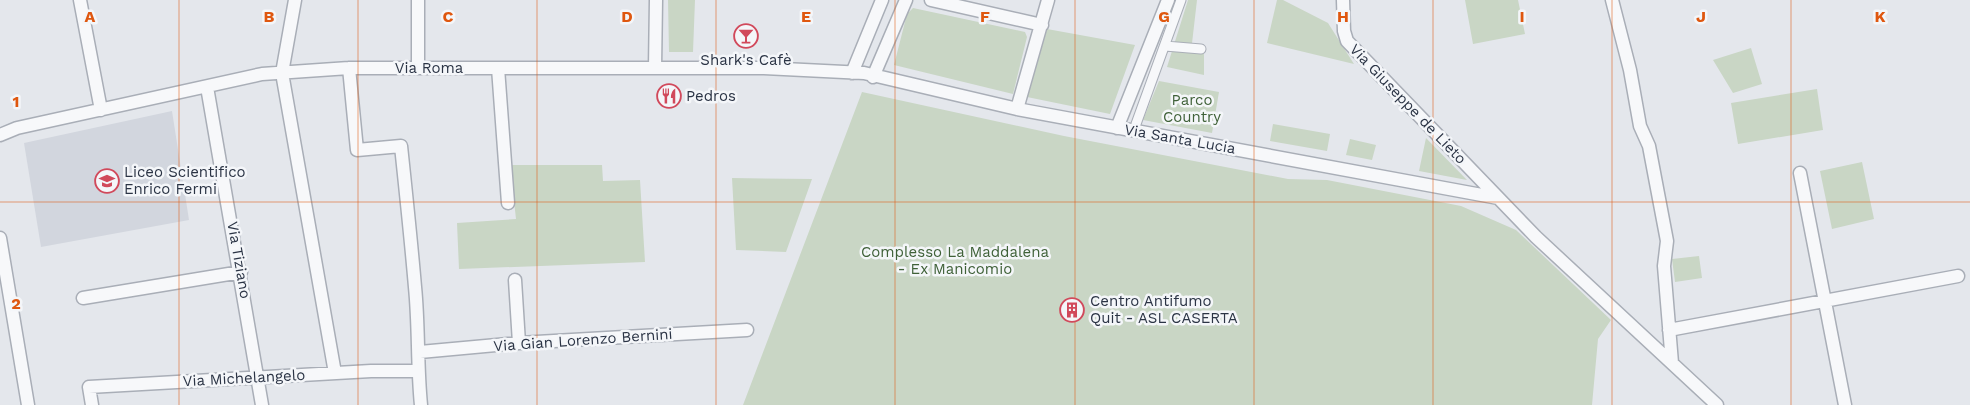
<svg xmlns="http://www.w3.org/2000/svg" width="1970" height="405" font-family="'Work Sans',sans-serif">
<rect width="100%" height="100%" fill="#e4e7ec"/>
<path fill="#d2d6de" d="M172,111L189,220L41,247L24,143Z"/>
<path fill="#c9d6c5" d="M668,0H695L693,52H669Z
M1188,0H1197L1191,52L1204,54V75L1167,67Z
M1277,0H1283L1328,23L1354,64L1267,43Z
M1465,0H1518L1525,34L1473,44Z
M913,8L1025,32L1027,37L1013,94L894,65L907,14Z
M1047,29L1135,45L1110,114L1027,97Z
M1751,48L1762,84L1733,93L1713,60Z
M1159,81L1219,92L1212,133L1143,120Z
M1817,89L1823,130L1738,144L1731,103Z
M862,92L1064,136L1288,179L1327,180L1461,206L1516,230L1611,320L1598,339L1592,405H743Z
M1273,124L1330,134L1327,151L1270,141Z
M1426,138L1467,180L1419,171Z
M1350,139L1376,145L1372,160L1346,155Z
M1862,162L1874,219L1832,229L1820,171Z
M510,165H602L603,181L640,180L645,262L459,269L457,223L516,219Z
M732,178L812,179L786,252L736,250Z
M1699,256L1702,278L1675,282L1672,259Z"/>
<g fill="none" stroke-linecap="round" stroke-linejoin="round">
<g stroke="#a9aeb7" stroke-width="11">
<path id="pedestrian" d="M1165,46L1201,49
M1136,124L1181,0"/>
</g>
<g stroke="#a9aeb7" stroke-width="15">
<path id="minor" d="M80,0L101,110
M295,0L282,73L335,373
M418,0V68
M931,0L1042,25
M1343,0L1344,31L1347,41L1536,237L1717,405
M1612,0L1630,70L1640,126L1649,146L1667,241L1664,266L1672,363
M349,68L357,150L401,146C406,193 411,240 415,287C419,327 417,366 421,405
M498,68L508,203
M655,68L656,0
M852,73L882,0
M873,77L906,0
M207,87L262,405
M1017,109L1048,0
M1117,128L1168,0
M0,135L17,128L262,74L349,68H764L864,73L1017,109L1498,198
M1800,173L1845,405
M0,238L28,405
M515,280L519,343
M83,298L241,272
M1669,330L1958,276
M420,352L519,343L747,330
M92,405L89,387L371,371H417"/>
</g>
<use href="#pedestrian" stroke="#f7f8fa" stroke-width="9"/>
<use href="#minor" stroke="#f7f8fa" stroke-width="12"/>
</g>
<path fill="none" stroke="#df570f" stroke-width="1" stroke-opacity="0.55" d="M179,0V405M358,0V405M537,0V405M716,0V405M895,0V405M1075,0V405M1254,0V405M1433,0V405M1612,0V405M1791,0V405M0,202H1970"/>
<defs>
<g id="bar-ring" transform="scale(1.25)"><circle r="9.5" fill="#f4f6f9" stroke="#d1495b" stroke-width="1.5"/><path d="M-6-5H6L.8 .8V4.5H3.5V6h-7V4.5H-.8V.8Z" fill="#d1495b"/></g>
<g id="restaurant-ring" transform="scale(1.25)"><circle r="9.5" fill="#f4f6f9" stroke="#d1495b" stroke-width="1.5"/><path d="M-5-6h1v4h1v-4h1v4h1v-4h1v5L-1.5 .5V6h-2V.5L-5-1ZM5-6V6H3V1.5H1.5Q1.5-4 5-6Z" fill="#d1495b"/></g>
<g id="school-ring" transform="scale(1.25)"><circle r="9.5" fill="#f4f6f9" stroke="#d1495b" stroke-width="1.5"/><path d="M0-5L7-2L0 1L-7-2ZM-4 1L0 2.5L4 1V4Q0 6-4 4Z" fill="#d1495b"/></g>
<g id="building-ring" transform="scale(1.25)"><circle r="9.5" fill="#f4f6f9" stroke="#d1495b" stroke-width="1.5"/><path d="M-4-6H4V6H1V3H-1V6H-4ZM-2.5-4.3h1.7v1.8h-1.7ZM.8-4.3h1.7v1.8H.8ZM-2.5-1h1.7V.8h-1.7ZM.8-1h1.7V.8H.8Z" fill="#d1495b"/></g>
</defs>
<g fill-rule="evenodd">
<use href="#bar-ring" x="746" y="36"/>
<use href="#restaurant-ring" x="669" y="96"/>
<use href="#school-ring" x="107" y="181"/>
<use href="#building-ring" x="1072" y="310"/>
</g>
<g text-anchor="middle" dominant-baseline="central" stroke-width="5" stroke-linejoin="round" paint-order="stroke">
<g font-size="15" fill="#2b3445" stroke="#f4f6f9" text-anchor="start">
<text x="746" y="60" text-anchor="middle">Shark's Cafè</text>
<text x="686" y="96">Pedros</text>
<text x="124" y="172">Liceo Scientifico<tspan x="124" dy="17">Enrico Fermi</tspan></text>
<text x="1090" y="301">Centro Antifumo<tspan x="1090" dy="17">Quit - ASL CASERTA</tspan></text>
</g>
<g font-size="15" fill="#2b3445" stroke="#f4f6f9">
<text x="429" y="68">Via Roma</text>
<text transform="translate(1408 104) rotate(46)">Via Giuseppe de Lieto</text>
<text transform="translate(1180 139) rotate(10)">Via Santa Lucia</text>
<text transform="translate(239 260) rotate(80)">Via Tiziano</text>
<text transform="translate(583 340) rotate(-4)">Via Gian Lorenzo Bernini</text>
<text transform="translate(244 378) rotate(-3)">Via Michelangelo</text>
</g>
<g font-size="15" fill="#3f6138" stroke="#f4f6f9">
<text x="1192" y="100">Parco<tspan x="1192" dy="17">Country</tspan></text>
<text x="955" y="252">Complesso La Maddalena<tspan x="955" dy="17">- Ex Manicomio</tspan></text>
</g>
</g>
<g font-size="16" text-anchor="middle" font-weight="bold" fill="#df570f" stroke="#f4f6f9" stroke-width="5" stroke-linejoin="round" paint-order="stroke">
<text x="90" y="22">A</text>
<text x="269" y="22">B</text>
<text x="448" y="22">C</text>
<text x="627" y="22">D</text>
<text x="806" y="22">E</text>
<text x="985" y="22">F</text>
<text x="1164" y="22">G</text>
<text x="1343" y="22">H</text>
<text x="1522" y="22">I</text>
<text x="1701" y="22">J</text>
<text x="1880" y="22">K</text>
<text x="16" y="107">1</text>
<text x="16" y="309">2</text>
</g>
</svg>
